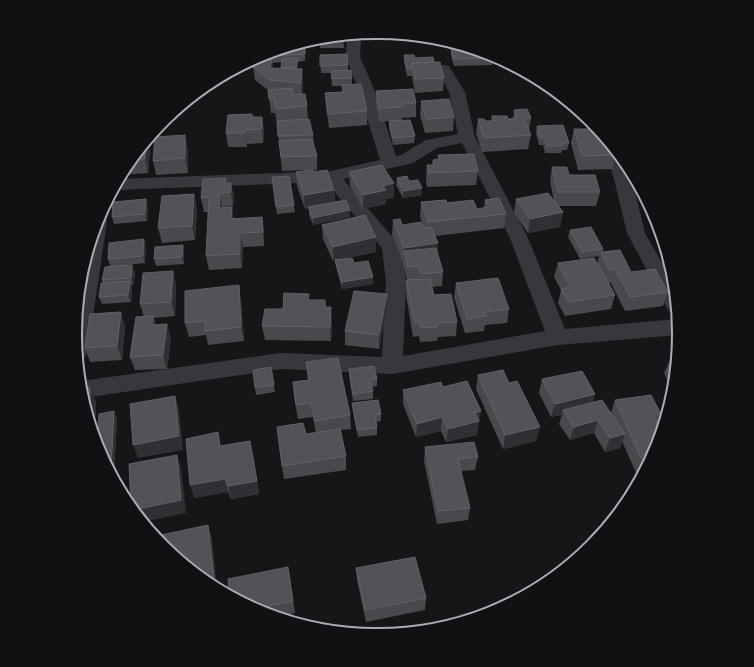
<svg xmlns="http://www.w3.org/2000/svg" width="754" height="667" font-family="Raleway,sans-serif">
<rect width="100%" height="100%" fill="#161618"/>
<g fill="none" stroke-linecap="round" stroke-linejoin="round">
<path fill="#37383d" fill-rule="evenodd" d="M361,34L360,57L375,92L396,156L401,155L426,140L458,134L449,92L437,69L439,66L444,65L449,66L465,92L475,137L528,238L565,329L677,319L678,335L558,345L392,374L281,369L83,398L81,381L281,353L382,357L386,282L382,248L326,182L114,190L119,179L331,171L380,160L359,92L346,57L347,35ZM462,143L510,238L545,331L403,356L406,282L401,247L343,179L413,163L437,148Z
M605,141H607L626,165L632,179L645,233L674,284L677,314L669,312L627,233L614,179L603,145Z
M100,215L105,217L107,221L88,351L85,357L78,359L76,333L81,274Z"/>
</g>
<path fill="#47494d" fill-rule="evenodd" d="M343,35L344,48H320V38Z
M301,43L300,45L305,52V61L297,62V68L303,82L302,94L307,106L308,119L313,135L314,145L317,156V170H313V172L334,190L335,202L350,217L313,225L309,215V208L305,209L297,186L296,172L310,170L282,171L277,123L275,113H271L268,90L255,80L253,67L272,59V52L284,50V48ZM281,62V68H273V63Z
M451,49L493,58L492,65L454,66L451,56Z
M347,54L348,70L352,78V85L367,111V125L329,128L326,106L325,93L343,92L342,86H332L331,73H321L320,55Z
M404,55L434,62L444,78L443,91L415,93L412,76H407L404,62Z
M376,91L416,103V117L402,118V120L415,136L414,143L393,145L389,128V121L379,122L376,105Z
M421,101L454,117L453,131L425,133L420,115Z
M514,110L531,118L529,130L531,135L528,149L482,152L476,133L478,119L485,121H491L492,116L508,119H513Z
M252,114L253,117H262L264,131L263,143L247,144V147H228L226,133Z
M537,126L569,143L567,150H562L561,153H545L543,145H539L536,133Z
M574,129L596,132L615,155L612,169L578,170L571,143Z
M148,140L150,149L148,173L122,175L126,166Z
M188,149V173L156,175L153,161Z
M438,155L478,171L476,185L427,187L426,180L427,165H432L433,160H438Z
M552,167L569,175L600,192L596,206H558L563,212L560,227L528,233L514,213L516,199L554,201L550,181Z
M349,172L394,183V198L386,199V204L363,209L350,186Z
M272,177L294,205L295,212L277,214Z
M397,178L409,181L422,195L403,198L396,185Z
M226,183H231L234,197L233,206L222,207V208L234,218L264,231V246L243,247L242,268L209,270L206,256L208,212H204L201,198Z
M194,194L197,208L195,240L162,243L158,228Z
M146,199L148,206L147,221L114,224L112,217Z
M485,200L506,214L504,228L435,236L437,252L443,272L442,286L432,287L434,295L457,322L456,336L438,337L437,341L420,342L419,336L413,337L406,295V280H407L403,265V262L392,235L393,220L402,225L424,228L420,217L421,202L447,203L477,209L484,208Z
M322,225L376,252L346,258L354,263L373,284L342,289L336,267L335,261H333L323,239Z
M570,230L603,249L602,252L631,272L668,292L663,306L625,311L611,283H609L615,295L611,309L565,316L558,303L561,290L554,277L558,263L597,264L599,256L580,259L568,237Z
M183,245L184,252V264L156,266L154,259Z
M146,247L145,263L117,266L135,272L133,285H131L132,289L131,302L102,304L99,297L103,283L102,280L110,266L108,259Z
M173,271L176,285L175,316L154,318L156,325L171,338L167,369L135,370L130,357L144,317L140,304Z
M456,283L509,309L507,323L485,325L484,331L465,333L454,297Z
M387,294V308L379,349L345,345V331Z
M241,300L244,341L208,345L206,335L189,337L185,323Z
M309,300H325L326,307L332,321L331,341L265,340L262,326L283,309Z
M125,326L122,360L90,362L85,348Z
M676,359L673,392L664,373L670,360Z
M306,362L350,415L351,429L341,430L346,456V470L284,479L282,466L306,434L316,433L313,417L298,419L294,396L293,382L308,380Z
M271,367L275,392L256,395L255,388Z
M349,369L377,379V386L372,387L373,391V399L353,401L349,376Z
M478,375L509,383L536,441L503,449L476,389Z
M542,379L595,394L593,402L611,413L615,400L661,414L657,422L661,430L655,449L642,475H637L622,441L620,448L605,452L594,433L570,440L559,424L562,415L551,417L539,393Z
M443,387L479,425H478L477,435L446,442L441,431L416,437L403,404V390Z
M352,403L381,414V421L376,422L377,428V435L358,437L353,411Z
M117,418L114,477L98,449Z
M221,446L253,454L259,494L231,499L228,492L194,498Z
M425,447L478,457L475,470L461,471L470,508L468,520L437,524L424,461Z
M288,567L295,613L277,617L261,612L229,595Z
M356,568L426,598L425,610L366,622L357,580Z"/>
<path fill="#2f3033" d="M272,59L274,73L272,81L270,68Z
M302,69L303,82L302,97L301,83Z
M262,117L264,131L263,143L262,129Z
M245,130L247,144V147L245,133Z
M185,135L188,149V173L185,158Z
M148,140L150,149L148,173L145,159L146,142Z
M231,183L234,197L233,206L231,192Z
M394,183V198L386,199V204L363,209V195L383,186Z
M422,188V195L403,198V191Z
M334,190L335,204L305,209L304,195Z
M220,193L222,207V222L219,208Z
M194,194L197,208L195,240L192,226Z
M146,199L148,206L147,221L145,214Z
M232,207L234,222L231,219Z
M350,210V217L313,225V218Z
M563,212L560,227L528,233L530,219Z
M262,217L264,231V246L263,232Z
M240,233L243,247L242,268L240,254Z
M376,237V252L333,261V247Z
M144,239L146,247L145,263L143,256Z
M438,243L437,257L404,252V248Z
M183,245L184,252V264L182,257Z
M132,265L135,272L133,285L131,278Z
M173,271L176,285L175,316L171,302Z
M373,277V284L342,289V282Z
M130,281L132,289L131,302L128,295Z
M239,285L241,300L244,341L241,327Z
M387,294V308L379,349V335Z
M331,307L332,321L331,341L330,327Z
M121,312L125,326L122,360L117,346Z
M153,316L157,330L152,325Z
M167,324L171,338L167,369L163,355Z
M90,387L96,401V440L90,421Z
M595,394L591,408L563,410L562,415L551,417L555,404Z
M175,396L179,409L183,450L138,458L133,445Z
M114,411L117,418L114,477L111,471Z
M481,411L477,435L446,442L448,429L475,413Z
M442,417L441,431L416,437L417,424Z
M598,420L594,433L570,440L574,427Z
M540,427L536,441L503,449L505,435Z
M218,432L221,446L223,460L220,446Z
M625,434L620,448L605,452L610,438Z
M250,441L259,494L231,499L228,486Z
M177,455L181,468L186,513L143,522L134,510Z
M225,479L228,492L194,498L190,485Z
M208,525L212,538L217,588L209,584L204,580Z"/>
<path fill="#525359" stroke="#5f6168" d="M343,35V41H320V38Z
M293,45H305V54L272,56V52L277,50H284V48Z
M470,48L492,55L493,58L454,59L451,49Z
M347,54L348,65L320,66V55Z
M404,55H414L415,58L433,57L434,62L412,63V69H407Z
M282,58H297V67L281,68Z
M255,59H272L270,68L302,69L301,83L270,80L253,67Z
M440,62L444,78L415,79L412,63Z
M351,70L352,78L332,79L331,71Z
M361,84L367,111L328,114L325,93L343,92L342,85Z
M292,88L293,95L305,94L307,106L276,109L274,99H269L268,90Z
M413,89L416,103L402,104V107L379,108L376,91Z
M449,99L454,117L426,119L421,101Z
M527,109L531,118L524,119L531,135L484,138L478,119H484L485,121H493L492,116H507L508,119L517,118L514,110Z
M252,114V117H262V129L245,130V133H226L228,115Z
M309,119L313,135L278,136L277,121Z
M410,120L415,136L393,138L389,121Z
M563,125L569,143H562L563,146H547L544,138H540L537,126Z
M574,129H595L596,132H600L612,147L615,155L582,156Z
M185,135V158L153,161L155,137Z
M312,139L317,156L281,157L279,141Z
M146,142L145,159L131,160Z
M474,154L478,171L428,173L427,165H434L433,160L439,159L438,155Z
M382,165L394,183L383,186L386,190L363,195L349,172Z
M552,167H567L569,175H595L600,192H558Z
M313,170V172L327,170L334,190L304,195L296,172Z
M289,176L294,205L276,207L272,177Z
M407,176L409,181L418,180L422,188L403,191L397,178Z
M226,178L225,183H231V192L220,193L219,208L232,207L231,219L262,217L263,232L240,233V254L206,256L209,197L201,198L203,179Z
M548,193L563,212L530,219L516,199Z
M194,194L192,226L158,228L162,196Z
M499,198L506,214L428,222L421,202L446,200L447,203L473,200L477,209L488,207L485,200Z
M146,199L145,214L112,217L113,202Z
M346,200L350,210L313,218L308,207Z
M365,215L376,237L333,247L322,225Z
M400,219L402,225L421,222L424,228L431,227L438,243L404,248L393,220Z
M591,227L603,249L582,252L570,230Z
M144,239L143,256L108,259L109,243Z
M183,245L182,257L154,259L155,247Z
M436,248L443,272L421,274L418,266L408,267L404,251Z
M620,250L631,272L655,269L668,292L630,297L615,269L609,270L601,252Z
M352,258L354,263L368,261L373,277L342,282L335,260Z
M594,258L615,295L568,302L561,289L570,287L558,263Z
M132,265L131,278L102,280L105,267Z
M173,271L171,302L140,304L143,273Z
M498,278L509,309L484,312L486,316L467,319L456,283Z
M430,279L434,295L451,294L457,322L438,323V327L421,328L420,322H414L406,280Z
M130,281L128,295L99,297L101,283Z
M239,285L241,327L205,331V321L185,323V291Z
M354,291L387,294L379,335L345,331Z
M284,293L309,294L308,300H325V307H331L330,327L262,326L265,309H283Z
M121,312L117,346L85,348L90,314Z
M153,316L152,325L167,324L163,355L130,357L136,317Z
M338,358L350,415L315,421L311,403L296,405L293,382L309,380L306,362Z
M676,359L675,370L670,360Z
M374,366L377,379L370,380L373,391L353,394L349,369Z
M271,367L274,385L255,388L253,370Z
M503,370L509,383L517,381L540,427L505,435L478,375Z
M582,371L595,394L555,404L542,379Z
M467,381L481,411L475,413L479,421L448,429L442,417L417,424L403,390L441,382L443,387Z
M90,387V421L81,392V389Z
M651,395L661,414L654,415L661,430L657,444H654L656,449L649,461L643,462L615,400Z
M175,396L179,436L133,445L130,404Z
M378,400L381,414L375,415L377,428L357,430L352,403Z
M602,400L625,434L610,438L598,420L574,427L563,410Z
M114,411L111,471H110L98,449L97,444L99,414Z
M303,423L306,434L340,429L346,456L282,466L277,427Z
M218,432L220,446L250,441L257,481L228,486L225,479L190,485L186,439Z
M474,442L478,457L458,459L470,508L438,511L425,447Z
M177,455L181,500L134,510L131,507L129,464Z
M208,525L214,578L204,580L164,547L157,539V536Z
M415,557L426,598L365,610L356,568Z
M288,567L293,601L259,608V611L229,595L228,579Z
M219,584L220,590L212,586Z"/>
<path d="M0 0H754V667H0ZM376 39H378A294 294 0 0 1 672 333V334A294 294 0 0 1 378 628H376A294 294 0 0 1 82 334V333A294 294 0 0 1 376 39Z" fill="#111113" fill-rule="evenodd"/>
<path fill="none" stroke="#a8adb8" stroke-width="2" d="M376 39H378A294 294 0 0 1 672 333V334A294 294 0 0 1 378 628H376A294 294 0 0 1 82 334V333A294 294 0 0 1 376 39Z"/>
</svg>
